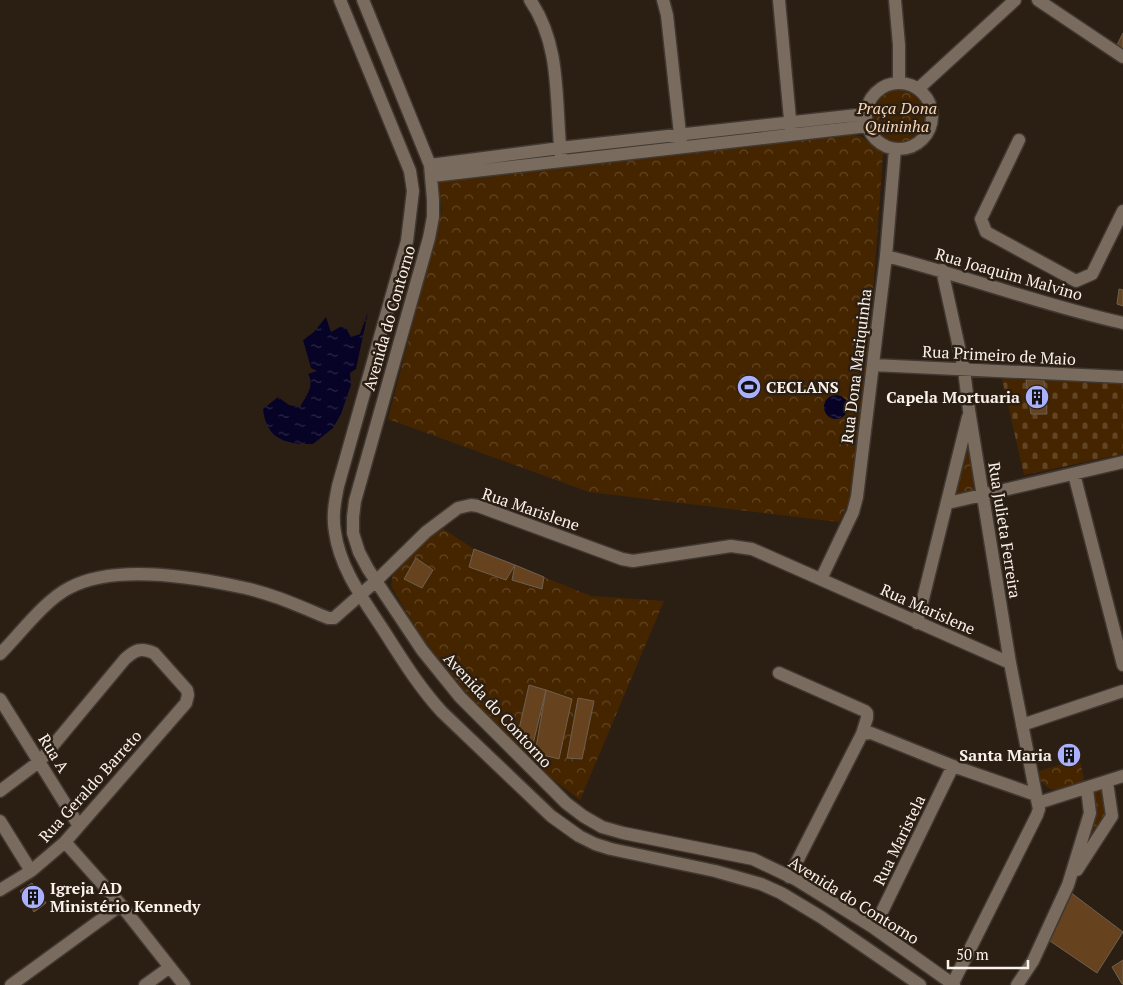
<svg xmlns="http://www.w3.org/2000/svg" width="1123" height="985" font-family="'PT Serif',serif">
<defs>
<pattern id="cemetery-stones" width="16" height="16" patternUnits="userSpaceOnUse" patternTransform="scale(1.25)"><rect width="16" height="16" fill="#452500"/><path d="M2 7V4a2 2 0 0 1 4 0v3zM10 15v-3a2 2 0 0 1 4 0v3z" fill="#614525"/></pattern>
<pattern id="park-crowns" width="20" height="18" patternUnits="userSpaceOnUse" patternTransform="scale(1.25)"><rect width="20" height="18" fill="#452500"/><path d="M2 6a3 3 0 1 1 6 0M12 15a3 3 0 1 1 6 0" fill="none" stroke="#614525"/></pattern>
<pattern id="water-ripples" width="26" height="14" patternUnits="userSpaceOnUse" patternTransform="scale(1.25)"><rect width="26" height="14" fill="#070326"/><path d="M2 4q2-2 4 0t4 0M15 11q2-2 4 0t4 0" fill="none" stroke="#2c2846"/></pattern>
</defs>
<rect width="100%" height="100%" fill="#2b1f14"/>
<path fill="url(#cemetery-stones)" d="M1002,379L1123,383V454L1024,475Z"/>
<path fill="url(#park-crowns)" d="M869 117a28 28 0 1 1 56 0a28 28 0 1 1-56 0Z
M844,132L862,137L883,154L869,350L850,499L839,522L589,492L388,419L442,211L438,176Z
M967,432L977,489L956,497Z
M443,529L474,549L591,596L664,601L580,800L537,767L479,708L422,638L391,586L393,572L429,537Z
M1076,744L1085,783C1064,792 1047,797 1036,772L1062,764L1059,750Z
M1105,789L1108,817L1084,849L1095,815V792Z"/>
<path fill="url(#water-ripples)" d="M368,312L356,369L350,373L351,385L341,414L333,428L313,444C286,445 266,439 263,409L278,397L289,405L300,407C306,396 315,386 308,374L317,371L311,368L303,340L314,332L326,317L331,332L340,327L346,328L351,337L360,334Z
M824 407a12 12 0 1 1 24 0a12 12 0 1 1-24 0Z"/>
<path fill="#66431e" stroke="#6d6053" d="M1123,33V48L1117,45Z
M1119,289L1123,290V306L1117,304Z
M1026,380H1044L1047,414H1031Z
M474,549L515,565L506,580L469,567Z
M416,558L433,570L422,588L404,579Z
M515,565L544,577L542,589L512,580Z
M529,685L546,690L533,744L517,738Z
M546,690L572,699L559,759L535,753Z
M578,698L594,701L582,759L567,758Z
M1071,746L1076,762L1067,764L1063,749Z
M32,883L46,903L34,912L20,891Z
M1070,892L1123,932L1097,973L1050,941Z
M1123,960V984H1122L1112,967Z"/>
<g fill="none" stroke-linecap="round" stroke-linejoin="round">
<g stroke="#413831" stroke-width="15">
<path id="minor" d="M340,0L410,171L413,191L407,241L338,486C335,501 332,516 335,532C340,569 364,600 384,631C402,659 419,687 442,712L551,816L579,836L595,844L611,849L715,871L761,884L781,893L821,917L920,985
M363,0L430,165L433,200V217L429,238L355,501L353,517V533L359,552L368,569L422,650L460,697L566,803L583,816L602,827L623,833L753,859L795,879L874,928L954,985
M530,0C562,46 555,103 561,156
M663,0L667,15L681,143
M779,0L791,130
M895,0L899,45V83
M1038,0L1123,57
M866 116a33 33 0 1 1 66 0a33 33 0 1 1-66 0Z
M918,89L1015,0
M1019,140L981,219L986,232L1076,281L1092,274L1123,211
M430,165L560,148L866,114
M432,176L868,126
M886,256C965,276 1043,305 1123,323
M942,270L964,370L969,410L1010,663L1036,795
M873,365L1123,377
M1074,474L1123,665
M948,503L1123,462
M821,579L853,512L857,497L886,256L895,149
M917,623L968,417
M0,654C19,635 45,600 69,588C115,563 195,577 245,588C273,594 301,607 328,618H334L376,581L426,532L458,508L471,505L478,506L622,559L633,561L731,546L752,549L1010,663
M779,673L865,711L867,713V718L862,734
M0,699L79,826
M1022,725L1123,691
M0,791L40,761L125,659C135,650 141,647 154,653L187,690L188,695L186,703L65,842L31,871L0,890
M1038,803L1123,776
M0,821L31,871
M65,842L121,905L184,985
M1077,870L1112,816L1107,782
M789,877L862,734L871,733L953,766L1036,795L1039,809L1037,815L952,985
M874,928L953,766
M11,985L121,905
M145,985L170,967
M1017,985L1033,961L1068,885L1090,813L1087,789"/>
</g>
<use href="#minor" stroke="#796b5e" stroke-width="12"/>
</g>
<defs>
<g id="stadium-disc" transform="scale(1.25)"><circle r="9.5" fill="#aab0fb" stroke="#2b1f14"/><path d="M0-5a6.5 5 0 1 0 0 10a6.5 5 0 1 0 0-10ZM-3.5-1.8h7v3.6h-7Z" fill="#111"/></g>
<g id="building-disc" transform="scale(1.25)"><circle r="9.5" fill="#aab0fb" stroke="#2b1f14"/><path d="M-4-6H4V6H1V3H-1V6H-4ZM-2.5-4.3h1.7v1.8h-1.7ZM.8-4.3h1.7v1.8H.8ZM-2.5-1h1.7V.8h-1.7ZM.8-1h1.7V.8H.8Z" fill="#111"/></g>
</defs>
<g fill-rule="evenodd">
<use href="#stadium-disc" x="749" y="387"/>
<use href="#building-disc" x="1037" y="397"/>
<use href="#building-disc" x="1069" y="755"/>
<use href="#building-disc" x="33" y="897"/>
</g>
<g text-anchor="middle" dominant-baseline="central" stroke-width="5" stroke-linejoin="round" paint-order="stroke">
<g font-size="16" font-style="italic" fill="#fbd7b5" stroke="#2b1f14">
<text x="897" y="108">Praça Dona<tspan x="897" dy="18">Quininha</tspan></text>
</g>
<g font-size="16" fill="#faf2eb" stroke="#2b1f14">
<text transform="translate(1009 274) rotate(16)">Rua Joaquim Malvino</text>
<text transform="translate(389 318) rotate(-74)">Avenida do Contorno</text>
<text transform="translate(999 355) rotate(3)">Rua Primeiro de Maio</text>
<text transform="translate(856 366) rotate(-83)">Rua Dona Mariquinha</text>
<text transform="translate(531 509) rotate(19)">Rua Marislene</text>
<text transform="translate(1005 530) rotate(81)">Rua Julieta Ferreira</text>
<text transform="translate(928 609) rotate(24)">Rua Marislene</text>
<text transform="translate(498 710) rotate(47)">Avenida do Contorno</text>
<text transform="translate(54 753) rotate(58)">Rua A</text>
<text transform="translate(90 786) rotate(-48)">Rua Geraldo Barreto</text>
<text transform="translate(899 840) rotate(-64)">Rua Maristela</text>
<text transform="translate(854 900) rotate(32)">Avenida do Contorno</text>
</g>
<g font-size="16" font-weight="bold" fill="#faf2eb" stroke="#2b1f14" text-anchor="start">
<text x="766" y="387">CECLANS</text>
<text x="1020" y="397" text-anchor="end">Capela Mortuaria</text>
<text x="1052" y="755" text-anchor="end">Santa Maria</text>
<text x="50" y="888">Igreja AD<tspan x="50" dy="18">Ministério Kennedy</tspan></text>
</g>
</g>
<path d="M948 960v8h80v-8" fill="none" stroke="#faf2eb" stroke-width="2.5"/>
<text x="956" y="960" font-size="15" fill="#faf2eb" stroke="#2b1f14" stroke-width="4" paint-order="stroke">50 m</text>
</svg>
